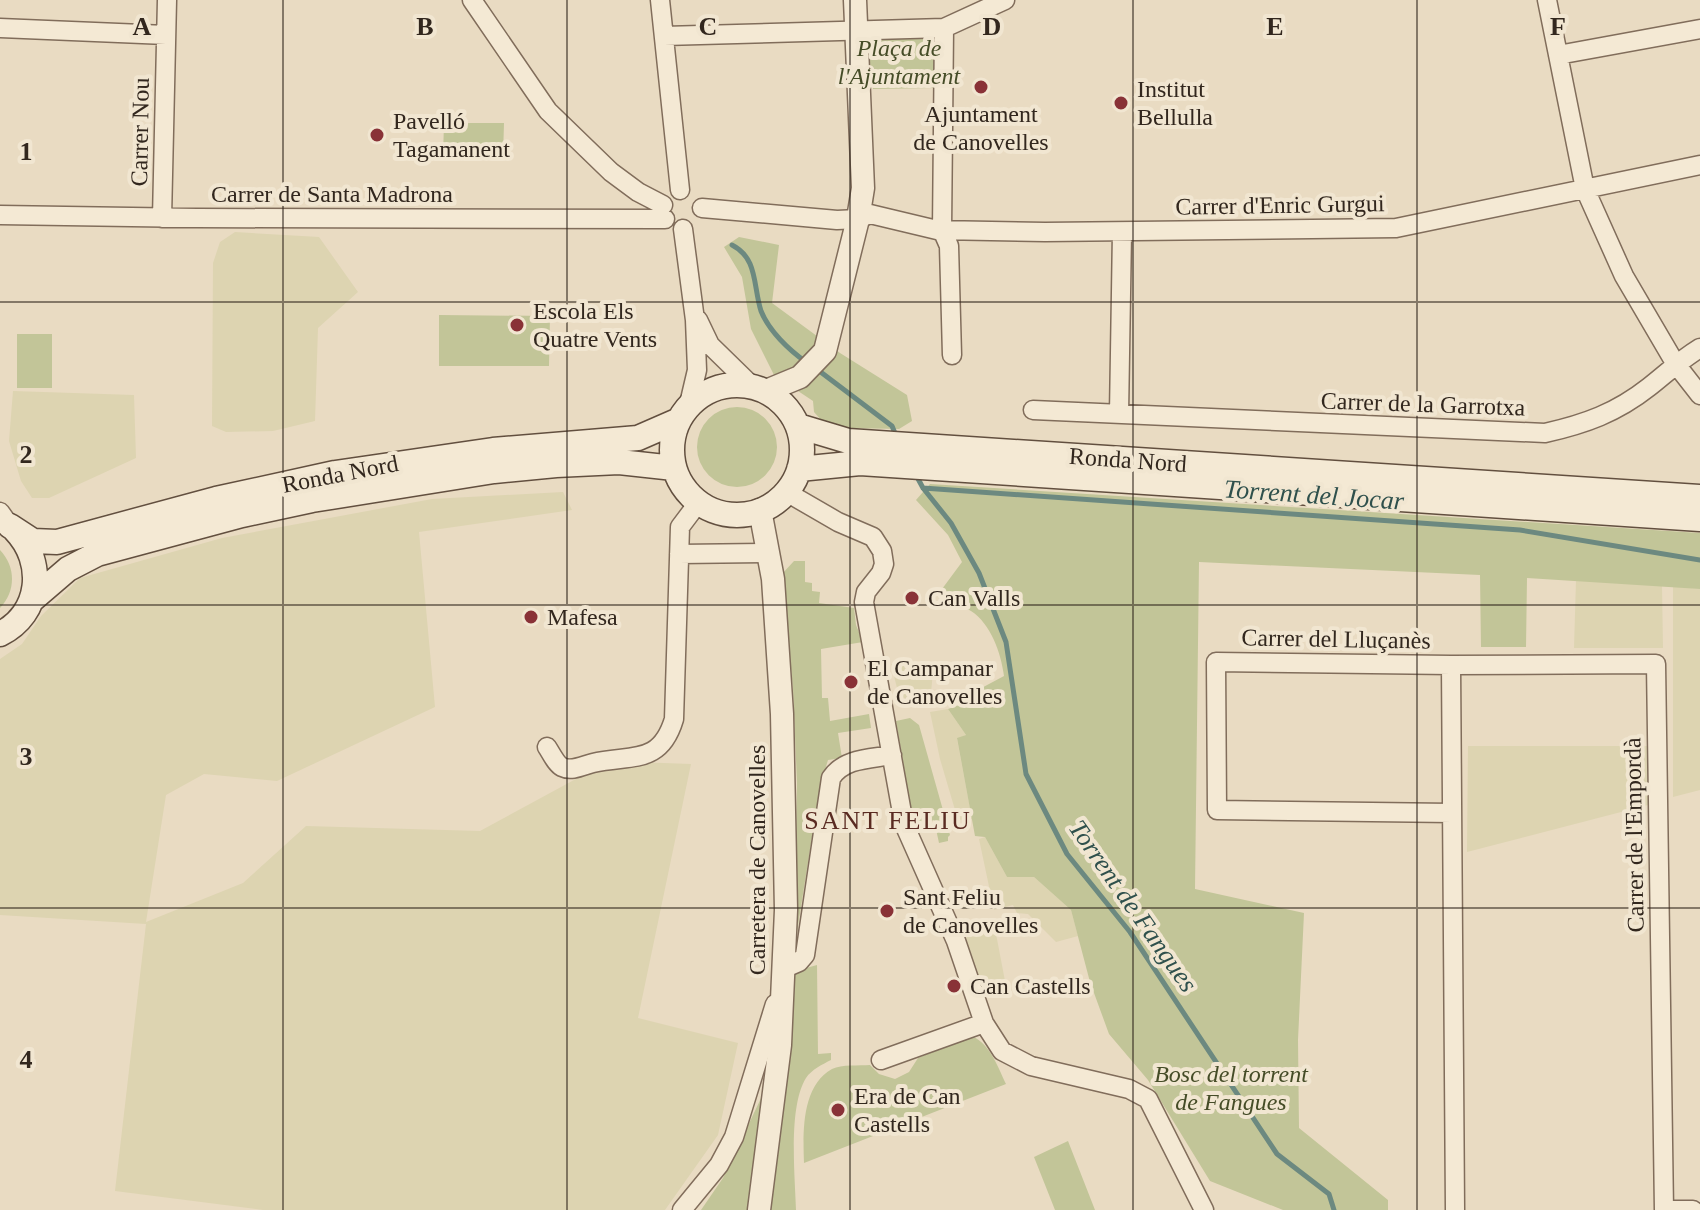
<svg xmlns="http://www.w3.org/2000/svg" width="1700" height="1210" font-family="Georgia,serif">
<rect width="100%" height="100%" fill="#e9dbc2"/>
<path fill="#ddd4b1" d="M235,232L319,237L358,292L318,328L315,421L273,431L226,432L212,426L213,263L220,242Z
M13,391L134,395L136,458L49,498H32L21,481L9,441Z
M563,492L572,510L419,532L435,707L277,781L204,774L166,795L146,922L243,883L306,826L480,831L609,761L691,764L638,1018L738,1043L718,1135L665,1210H263L115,1191L146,924L0,915V659L22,644L41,616L80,578L222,538L432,499Z
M1576,580L1662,586L1663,648H1574Z
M1673,586L1700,589V790L1673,797Z
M922,662L928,664L933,671L931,693L935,698L927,703L923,700H910L899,696L891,664L908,666Z
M948,709L966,735L957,739L972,819L958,820L940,759L930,712Z
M1468,746H1647L1648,805L1467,852Z
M985,837L1007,877H1034L1071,910L1078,936L1056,942L1028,914L1017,913L1013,905L994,910L979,839Z
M993,918L1005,981L980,986L964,938L986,931V919Z"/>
<path fill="#c2c598" d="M937,32L936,88L873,89L867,36Z
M444,123H504L503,157L443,156Z
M739,237L779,245L772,303L840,353L907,395L912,421L899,429L846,428L822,421L814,412L813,401L774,375L751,329L742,277L724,247Z
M439,315L550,316L549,366H439Z
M17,334H52V388H17Z
M697 447a40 40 0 1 1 80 0a40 40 0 1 1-80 0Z
M930,484L1700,533V589L1527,578L1526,647H1481L1480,575L1199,562L1195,889L1304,913L1298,1040L1299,1128L1388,1200V1210H1283L1210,1181L1148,1080L1109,1034L1090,982L1071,910L1034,877H1007L985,837L975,836L957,738L966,735L948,709L973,700L974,692L1004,676C1001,653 991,624 971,611C967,608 957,609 952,608L942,589L962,562L948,535L916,500Z
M0,550C16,567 16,591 0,608Z
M794,561H805V582L812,583V591L820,592L819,603L854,608L856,625L863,642L821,649L822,698H828L830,721L869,714L871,728L838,733L842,758L828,760L820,786L794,951L797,783L793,689L782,574Z
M910,718L919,725L950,835L948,837V841L939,843L934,820L914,826L896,721Z
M817,965L818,1054L831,1053V1060C823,1064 811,1070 806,1078C788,1107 795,1176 796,1210H766L792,972Z
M972,1036C990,1044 998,1067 1006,1084L804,1163C803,1134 801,1086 832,1069C842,1064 859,1066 870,1065L879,1074L895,1079L909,1072L918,1058Z
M763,1094L748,1210H701L723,1178Z
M1068,1141L1095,1210H1055L1034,1157Z"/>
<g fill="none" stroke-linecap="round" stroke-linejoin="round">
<path stroke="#6c8980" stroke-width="5" d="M732,245C758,258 753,286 761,311C769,331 789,350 806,362
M818,370L892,426L897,438
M916,475L923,488L951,523L979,573L1006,642L1026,774L1067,854L1130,932L1277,1154L1329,1194L1334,1210
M923,488L1520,530L1700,560"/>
<g stroke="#816d5b" stroke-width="21">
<path id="minor" d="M472,0L548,111L611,172L638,192L663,205
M660,0L680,190
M1547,0L1585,189L1624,276L1675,363L1700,395
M0,28L166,35
M944,28L942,230L949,246L952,355
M664,36L944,28L1005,0
M1558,55L1700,29
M702,208L837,220L858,219L870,214L937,230L1045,232L1396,228L1700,165
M0,215L197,218L665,219
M162,218L167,0
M683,229L695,320L697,370L689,404
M698,320L710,345L752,386
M1033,410L1545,433C1585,424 1616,413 1649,387C1668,372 1679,361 1700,348
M1119,414L1122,232
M788,493L838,522L873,537L882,551L884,564L881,573L866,592L864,602L904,824L956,941L984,1023L1002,1051L1031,1066L1129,1089L1148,1099L1204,1210
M0,512L10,526
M679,554L768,553
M1451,665L1656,664L1664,1210
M547,747C551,753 556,764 562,767C572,772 584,765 593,763C631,754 660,766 674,719L680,527L698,503
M1452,813L1217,810L1216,662L1451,665L1455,1210
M782,979L785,968L799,962L805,955L831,778C844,758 870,759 892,755
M881,1060L984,1023
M682,1210L719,1165L734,1137L775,1004
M1669,1210H1693"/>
</g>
<g stroke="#816d5b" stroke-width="25">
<path id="tertiary" d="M766,391L800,377L825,351L858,219L863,188L855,0
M759,1210L780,1045L786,910L782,714L773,579L760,510"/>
</g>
<g stroke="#624f3f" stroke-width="27">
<path id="secondary" d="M672 450a65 65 0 1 1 130 0a65 65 0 1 1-130 0Z
M798,426L848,441L1700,497
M799,469L860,463L1700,519
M10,526L33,541L57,542L216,499L335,473L493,450L638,438L677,421
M33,599L68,569L97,554L242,515L312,500L494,471L556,465L619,462L674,468
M0,634C41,614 46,562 15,530"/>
</g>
<use href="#minor" stroke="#f4e9d4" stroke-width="18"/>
<use href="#tertiary" stroke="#f4e9d4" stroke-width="22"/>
<use href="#secondary" stroke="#f4e9d4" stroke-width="24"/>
</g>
<path fill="none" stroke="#32271e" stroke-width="2" stroke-opacity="0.55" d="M283,0V1210M567,0V1210M850,0V1210M1133,0V1210M1417,0V1210M0,302H1700M0,605H1700M0,908H1700"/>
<g fill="#893237" stroke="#f1e6d1" stroke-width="3">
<circle cx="981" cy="87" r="8"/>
<circle cx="1121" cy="103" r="8"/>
<circle cx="377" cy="135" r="8"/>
<circle cx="517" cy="325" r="8"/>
<circle cx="912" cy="598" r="8"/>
<circle cx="531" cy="617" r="8"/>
<circle cx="851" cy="682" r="8"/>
<circle cx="887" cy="911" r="8"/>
<circle cx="954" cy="986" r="8"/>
<circle cx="838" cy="1110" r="8"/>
</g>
<g text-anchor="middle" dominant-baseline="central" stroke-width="8" stroke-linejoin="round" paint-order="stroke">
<g font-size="24" font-style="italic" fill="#454c27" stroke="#f1e6d1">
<text x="899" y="48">Plaça de<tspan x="899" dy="28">l'Ajuntament</tspan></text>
<text x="1231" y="1074">Bosc del torrent<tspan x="1231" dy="28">de Fangues</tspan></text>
</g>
<g font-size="24" fill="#32271e" stroke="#f1e6d1" text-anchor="start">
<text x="1137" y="89">Institut<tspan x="1137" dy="28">Bellulla</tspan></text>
<text x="981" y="114" text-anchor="middle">Ajuntament<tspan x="981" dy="28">de Canovelles</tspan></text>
<text x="393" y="121">Pavelló<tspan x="393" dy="28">Tagamanent</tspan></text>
<text x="533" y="311">Escola Els<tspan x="533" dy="28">Quatre Vents</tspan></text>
<text x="928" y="598">Can Valls</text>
<text x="547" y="617">Mafesa</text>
<text x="867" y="668">El Campanar<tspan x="867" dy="28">de Canovelles</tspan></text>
<text x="903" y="897">Sant Feliu<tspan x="903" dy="28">de Canovelles</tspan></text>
<text x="970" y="986">Can Castells</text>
<text x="854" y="1096">Era de Can<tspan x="854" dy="28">Castells</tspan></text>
</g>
<g font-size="24" fill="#32271e" stroke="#f1e6d1">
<text transform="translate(140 132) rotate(-89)">Carrer Nou</text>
<text x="332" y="194">Carrer de Santa Madrona</text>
<text transform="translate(1280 205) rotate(-1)">Carrer d'Enric Gurgui</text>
<text transform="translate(1423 404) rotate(2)">Carrer de la Garrotxa</text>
<text transform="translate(1128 460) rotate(4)">Ronda Nord</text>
<text transform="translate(340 474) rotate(-11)">Ronda Nord</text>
<text transform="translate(1336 639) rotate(1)">Carrer del Lluçanès</text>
<text transform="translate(1634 835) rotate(-91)">Carrer de l'Empordà</text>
<text transform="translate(757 860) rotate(-90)">Carretera de Canovelles</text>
</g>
<g font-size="26" font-style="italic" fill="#2f504c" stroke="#f1e6d1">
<text transform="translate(1314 495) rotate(4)">Torrent del Jocar</text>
<text transform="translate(1133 906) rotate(55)">Torrent de Fangues</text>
</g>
<g font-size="26" letter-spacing="2" fill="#5a2b22" stroke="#f1e6d1">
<text x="888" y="820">SANT FELIU</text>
</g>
</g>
<g font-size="26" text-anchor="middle" font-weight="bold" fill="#32271e" stroke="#f1e6d1" stroke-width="8" stroke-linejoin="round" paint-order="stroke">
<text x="142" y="35">A</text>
<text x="425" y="35">B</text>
<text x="708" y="35">C</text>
<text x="992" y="35">D</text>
<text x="1275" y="35">E</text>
<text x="1558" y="35">F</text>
<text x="26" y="160">1</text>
<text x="26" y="463">2</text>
<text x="26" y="765">3</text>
<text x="26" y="1068">4</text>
</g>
</svg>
